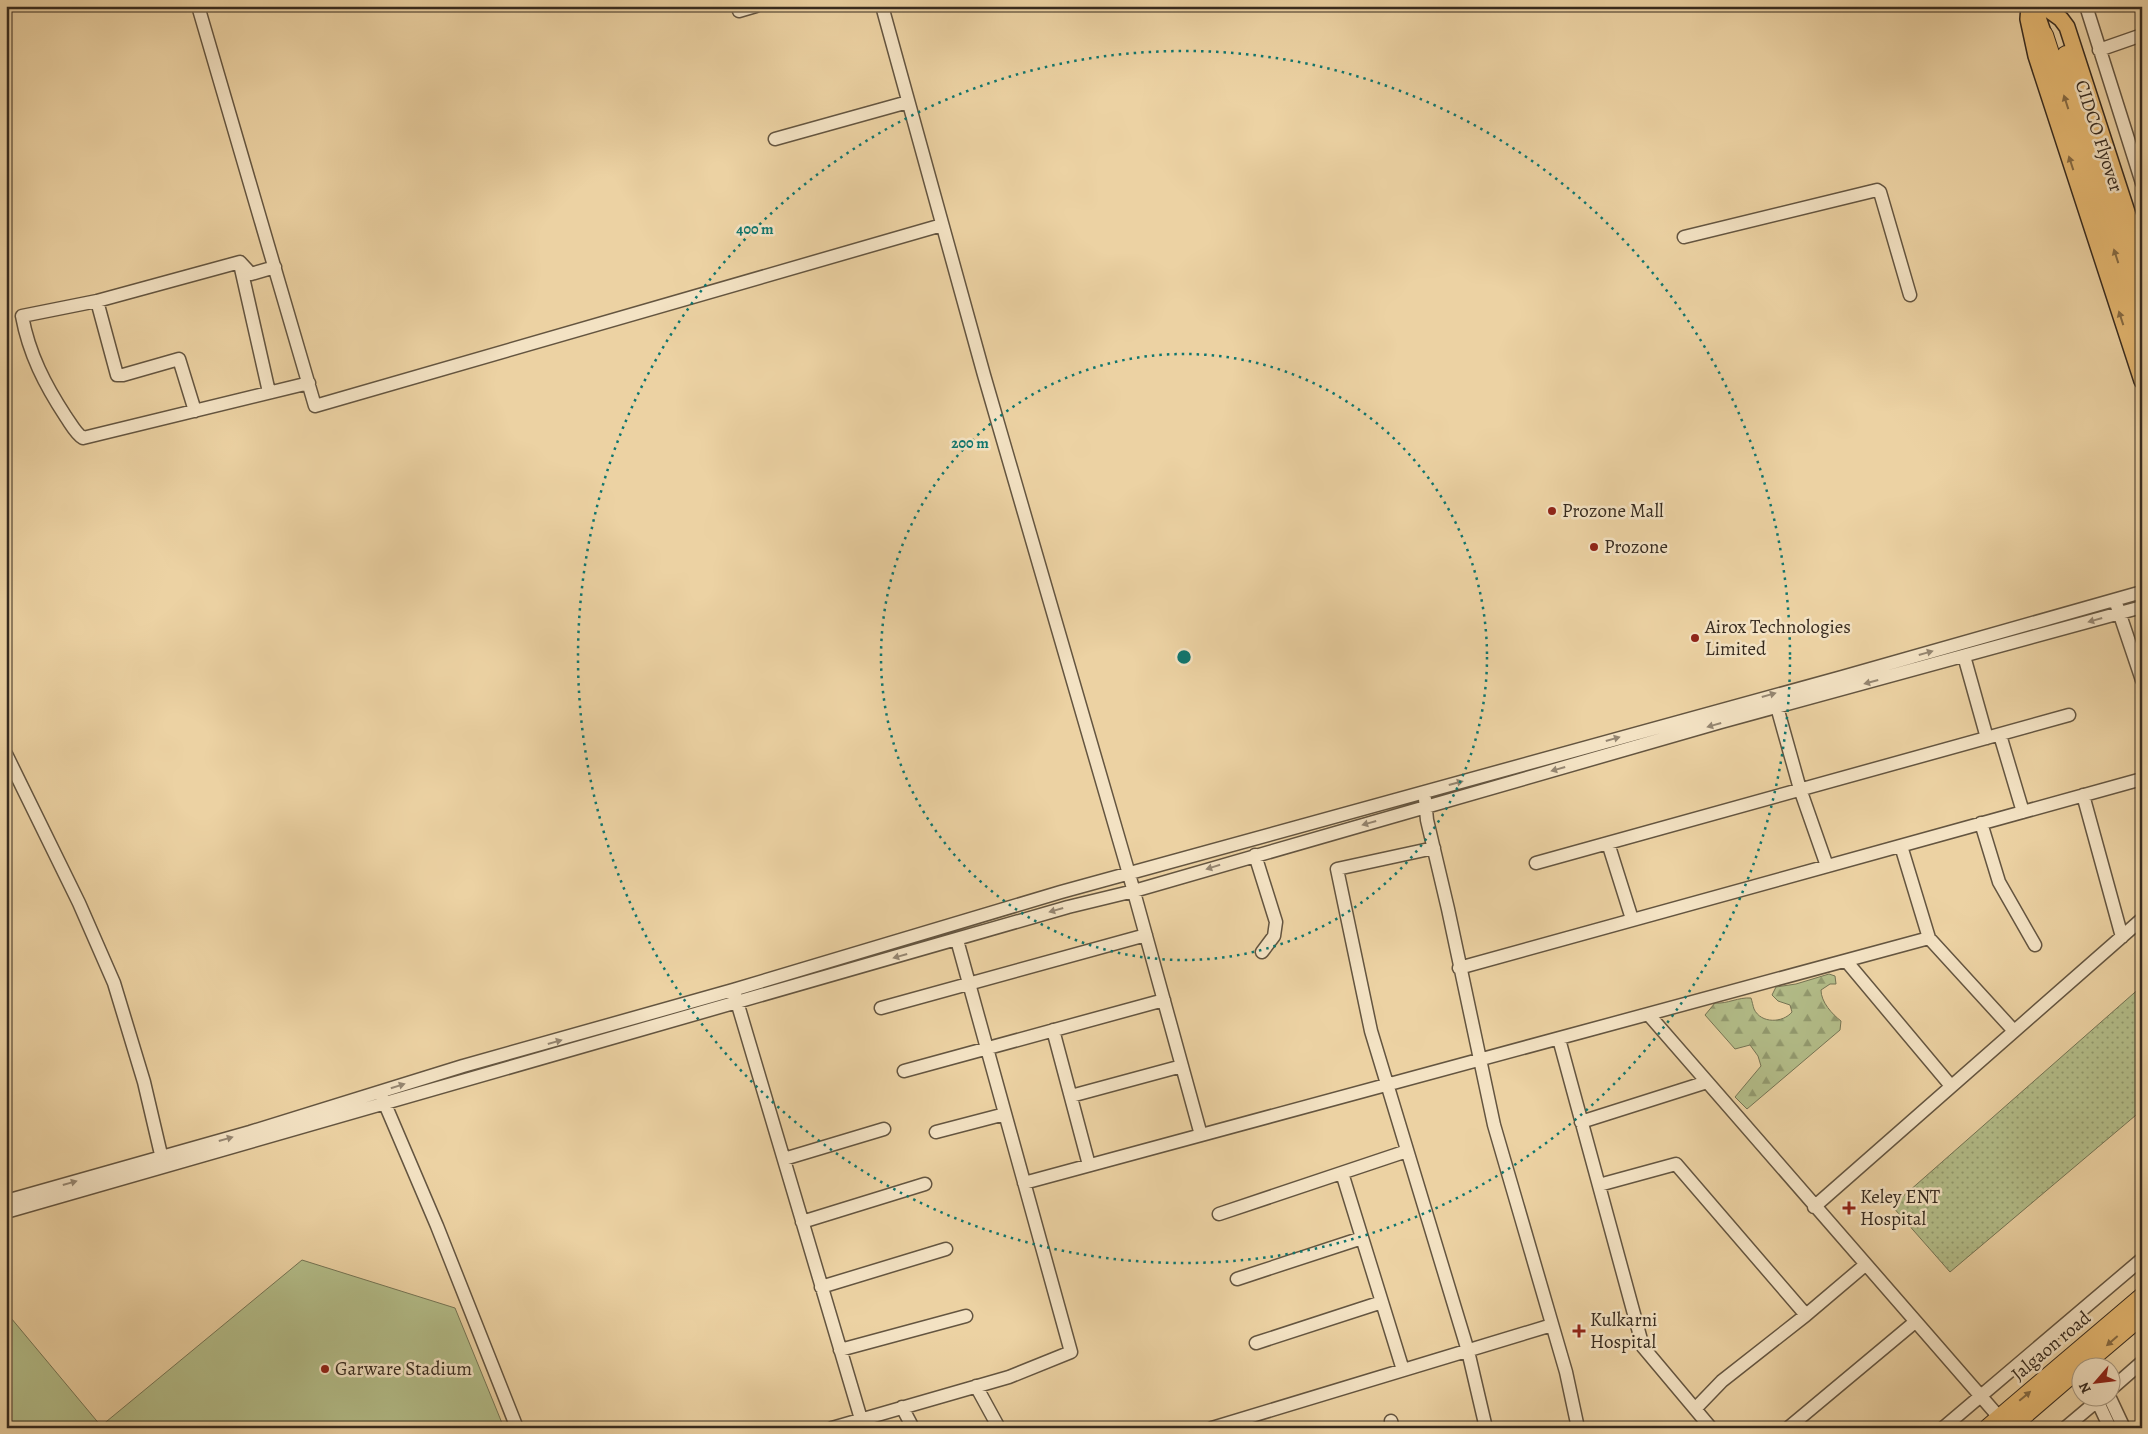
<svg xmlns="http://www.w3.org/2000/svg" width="2148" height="1434" font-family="Alegreya,serif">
<defs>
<pattern id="grass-dots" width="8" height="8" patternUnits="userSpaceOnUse" patternTransform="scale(1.25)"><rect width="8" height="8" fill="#b3bd89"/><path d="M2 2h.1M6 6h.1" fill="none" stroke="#929a6f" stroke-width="1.8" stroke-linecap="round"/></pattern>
<pattern id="forest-firs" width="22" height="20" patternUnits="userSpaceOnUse" patternTransform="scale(1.25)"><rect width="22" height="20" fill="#b3bd89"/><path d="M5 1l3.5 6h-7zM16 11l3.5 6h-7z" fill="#929a6f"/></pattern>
</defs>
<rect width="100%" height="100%" fill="#ecd2a3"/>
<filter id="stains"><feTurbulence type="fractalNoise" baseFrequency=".004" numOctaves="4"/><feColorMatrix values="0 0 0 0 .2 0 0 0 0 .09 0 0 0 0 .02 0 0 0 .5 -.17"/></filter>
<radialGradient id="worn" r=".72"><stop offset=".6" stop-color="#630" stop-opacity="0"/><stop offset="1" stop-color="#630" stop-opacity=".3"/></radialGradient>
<path fill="url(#grass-dots)" stroke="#757454" d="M2142,986V1110L1950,1272L1892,1206Z"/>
<path fill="url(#forest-firs)" stroke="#757454" d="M1829,974L1835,976L1836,984H1830L1821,990C1821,1002 1832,1014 1841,1021L1840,1030L1747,1109L1735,1097L1761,1066L1758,1056L1750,1045L1735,1049L1705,1015L1715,1003C1728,1004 1738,997 1751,998C1752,1001 1753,1006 1754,1009C1761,1024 1783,1023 1792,1012L1790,1005L1778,1001L1772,995L1776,987L1796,984Z"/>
<path fill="#b3bd89" stroke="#757454" d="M302,1260L455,1308L504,1428H6V1312L101,1426Z"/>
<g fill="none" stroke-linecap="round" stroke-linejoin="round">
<g stroke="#645540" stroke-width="15">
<path id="minor" d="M198,6L315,406L942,225
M882,6L984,375L1129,874L1201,1135
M2086,6L2142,183
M739,11L756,6
M2099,50L2142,35
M775,139L908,102
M1684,237L1877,190L1880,192L1910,295
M240,264L269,392
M275,267L251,274L240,262L97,301L22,316C29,354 45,385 66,417C71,424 76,434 83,438L309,383
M97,301L117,375H123L179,359L195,411
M2117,606L2142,680
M1964,656L1987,738
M1777,707L1800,789L1827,866
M2000,735L2023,812
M6,754L79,903L114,983L144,1082L163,1163
M2083,795L2122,937
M1425,799L1427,820L1448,909L1494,1125L1566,1372L1578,1428
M1981,823L1999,882L2035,945
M1608,843L1632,919
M1901,846L1929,938L2014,1031
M1434,848L1337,869L1371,1031L1468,1351L1486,1428
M1255,855L1276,922L1274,936L1262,952
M1536,863L2069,715
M1847,962L1951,1086
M1459,968L2142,779
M735,995L861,1419
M881,1008L1146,935
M1649,1015L2005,1424
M1053,1030L1089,1165
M1559,1039L1643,1347L1711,1428
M904,1071L1164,1000
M1071,1096L1182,1066
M382,1097L437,1226L517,1428
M1581,1122L1707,1082
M936,1132L1005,1114
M784,1159L884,1129
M1342,1173L1403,1370
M1024,1183L1929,938
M1599,1185L1676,1164L1806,1315
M6,1201L250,1132L463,1066L733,990L1061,892L1842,677L2142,592
M1814,1207L2142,919
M6,1212L1068,907L1134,891L1721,722L2142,607
M1219,1214L1407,1151
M802,1222L925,1184
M1237,1279L1362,1238
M821,1287L946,1249
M1256,1343L1382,1302
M840,1350L966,1316
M976,1386L999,1428
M2110,1390L2142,1362
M2095,1396L2110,1428
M2109,1396L2124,1428
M902,1407L913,1428
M1695,1409L1722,1381L1806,1315L1865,1265
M1391,1421L1393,1428
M832,1428L1009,1377L1071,1352L957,940
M1212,1428L1552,1325
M1788,1428L1915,1322
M1943,1428L2142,1259
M2065,1428L2103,1396"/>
</g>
<g stroke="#372b1f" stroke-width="18">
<path id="major" d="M2029,6L2028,19L2036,56L2142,381
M2034,6L2044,35
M2050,11L2061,19L2067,27L2142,258"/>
</g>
<g stroke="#372b1f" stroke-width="20">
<path id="highway" d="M2044,35L2142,336
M2066,55L2142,290
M2082,1366L2142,1315
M1988,1428L2142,1297
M2009,1428L2080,1367"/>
</g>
<use href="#minor" stroke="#f3e2c3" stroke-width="12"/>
<use href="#major" stroke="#e6b972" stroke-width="15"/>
<use href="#highway" stroke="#e6b972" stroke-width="18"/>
</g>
<defs><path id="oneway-solid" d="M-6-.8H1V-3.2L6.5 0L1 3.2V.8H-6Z" transform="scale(1.25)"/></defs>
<g fill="#866b44">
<use href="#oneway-solid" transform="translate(2066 102) rotate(-108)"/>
<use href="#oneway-solid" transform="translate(2071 163) rotate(-108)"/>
<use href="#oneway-solid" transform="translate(2116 256) rotate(-108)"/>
<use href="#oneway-solid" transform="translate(2121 318) rotate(-108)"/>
<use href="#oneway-solid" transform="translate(2112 1341) rotate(139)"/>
<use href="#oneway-solid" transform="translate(2025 1396) rotate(-40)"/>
</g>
<g fill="#958671">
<use href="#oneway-solid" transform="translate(2095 620) rotate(164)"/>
<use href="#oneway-solid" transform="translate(1926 653) rotate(-16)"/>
<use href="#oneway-solid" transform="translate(1871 682) rotate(165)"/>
<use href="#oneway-solid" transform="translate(1769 695) rotate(-16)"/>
<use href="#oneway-solid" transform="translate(1714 725) rotate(164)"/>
<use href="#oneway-solid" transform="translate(1613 739) rotate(-16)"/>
<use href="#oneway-solid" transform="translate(1558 769) rotate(164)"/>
<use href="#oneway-solid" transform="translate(1456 783) rotate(-15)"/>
<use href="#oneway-solid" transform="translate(1369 823) rotate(164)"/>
<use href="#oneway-solid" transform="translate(1213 867) rotate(163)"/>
<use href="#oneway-solid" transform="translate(1056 910) rotate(164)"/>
<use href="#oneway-solid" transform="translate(900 956) rotate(164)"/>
<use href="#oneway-solid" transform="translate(555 1042) rotate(-16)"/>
<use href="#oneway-solid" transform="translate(398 1086) rotate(-17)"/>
<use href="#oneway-solid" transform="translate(226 1139) rotate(-16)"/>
<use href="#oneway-solid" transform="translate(70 1183) rotate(-16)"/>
</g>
<g fill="none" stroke="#0f766e" stroke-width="2.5" stroke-dasharray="2.5 5">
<circle cx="1184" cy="657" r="303"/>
<circle cx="1184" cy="657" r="606"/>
</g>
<g fill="#8f2418" stroke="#f3e2c3" stroke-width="2">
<circle cx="1552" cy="511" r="5"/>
<circle cx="1594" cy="547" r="5"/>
<circle cx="1695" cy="638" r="5"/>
<path d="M1846.5 1200.5h5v5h5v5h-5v5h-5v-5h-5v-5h5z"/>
<path d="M1576.5 1323.5h5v5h5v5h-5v5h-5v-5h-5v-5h5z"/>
<circle cx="325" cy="1369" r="5"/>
</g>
<g text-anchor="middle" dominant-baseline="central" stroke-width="5" stroke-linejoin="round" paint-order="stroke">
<g font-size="19" fill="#372b1f" stroke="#f3e2c3">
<text transform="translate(2099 136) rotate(72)">CIDCO Flyover</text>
<text transform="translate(2051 1346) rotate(-40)">Jalgaon road</text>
</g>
<g font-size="19" fill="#372b1f" stroke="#f3e2c3" text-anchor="start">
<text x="1562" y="511">Prozone Mall</text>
<text x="1604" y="547">Prozone</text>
<text x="1705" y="627">Airox Technologies<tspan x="1705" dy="22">Limited</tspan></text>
<text x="1860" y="1197">Keley ENT<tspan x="1860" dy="22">Hospital</tspan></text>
<text x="1590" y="1320">Kulkarni<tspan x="1590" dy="22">Hospital</tspan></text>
<text x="335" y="1369">Garware Stadium</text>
</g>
</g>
<circle cx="1184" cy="657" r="8" fill="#0f766e" stroke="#f3e2c3" stroke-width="2.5"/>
<g font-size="15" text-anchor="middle" font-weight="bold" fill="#0f766e" stroke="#f3e2c3" stroke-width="5" stroke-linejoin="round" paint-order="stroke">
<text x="755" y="234">400 m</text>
<text x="970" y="448">200 m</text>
</g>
<rect width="2148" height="1434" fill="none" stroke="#ecd2a3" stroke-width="25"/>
<rect x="8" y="8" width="2133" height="1419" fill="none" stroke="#372b1f" stroke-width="2.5"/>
<rect x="12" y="12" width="2123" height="1409" fill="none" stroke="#372b1f"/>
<g transform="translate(2096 1382) rotate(242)"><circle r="24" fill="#f3e2c3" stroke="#a89981"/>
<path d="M0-4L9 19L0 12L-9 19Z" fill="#8f2418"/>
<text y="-8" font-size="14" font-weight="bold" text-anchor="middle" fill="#372b1f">N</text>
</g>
<rect width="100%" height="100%" filter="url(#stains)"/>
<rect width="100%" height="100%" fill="url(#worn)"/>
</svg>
